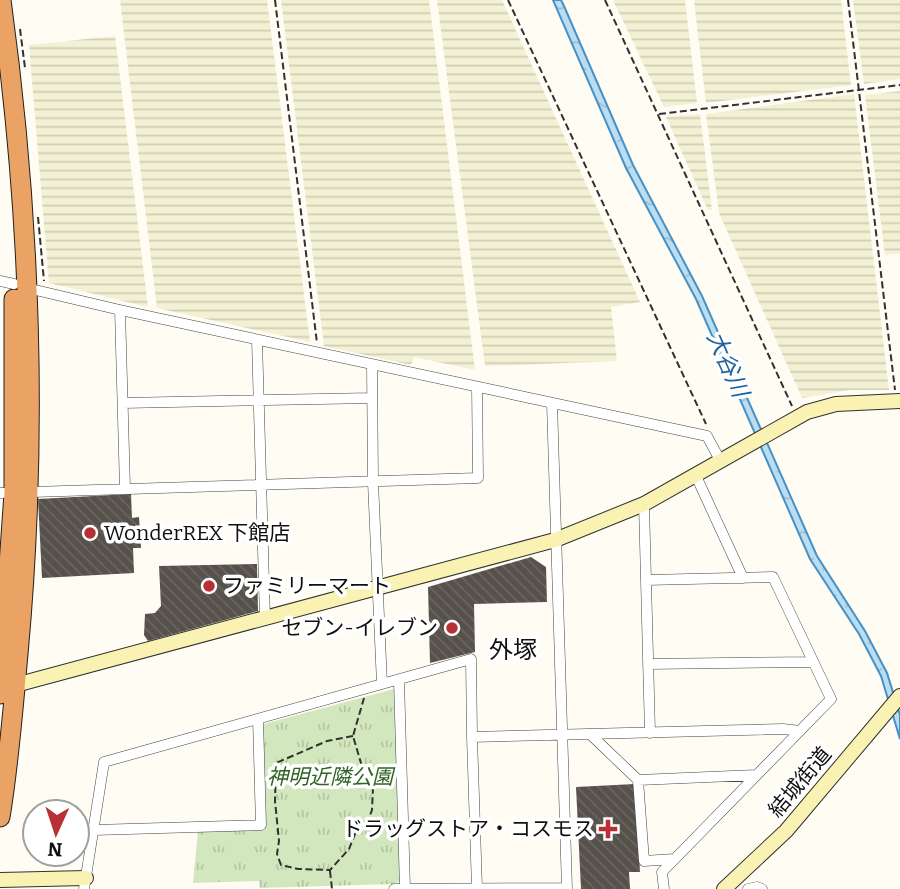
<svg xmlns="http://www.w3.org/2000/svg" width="900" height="889" font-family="Bitter,'Noto Sans JP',serif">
<defs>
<pattern id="farmland-rules" width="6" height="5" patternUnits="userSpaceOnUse" patternTransform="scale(1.75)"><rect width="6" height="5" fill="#f3f1d4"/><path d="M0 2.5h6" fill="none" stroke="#cfcdb5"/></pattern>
<pattern id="park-tufts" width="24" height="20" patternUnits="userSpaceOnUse" patternTransform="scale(1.75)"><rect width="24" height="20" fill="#d3e7be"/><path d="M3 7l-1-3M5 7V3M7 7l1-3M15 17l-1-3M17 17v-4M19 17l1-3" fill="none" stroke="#b4c5a2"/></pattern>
<pattern id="water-ripples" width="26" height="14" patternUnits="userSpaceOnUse" patternTransform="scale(1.75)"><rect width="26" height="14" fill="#baddf2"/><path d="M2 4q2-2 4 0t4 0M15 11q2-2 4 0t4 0" fill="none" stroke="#9fbcce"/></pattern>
<pattern id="building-back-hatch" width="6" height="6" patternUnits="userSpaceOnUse" patternTransform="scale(1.75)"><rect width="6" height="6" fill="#57514c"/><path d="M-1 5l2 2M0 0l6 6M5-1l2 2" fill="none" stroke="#6a6561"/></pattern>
</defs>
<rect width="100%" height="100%" fill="#fefcf3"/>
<path fill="url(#farmland-rules)" d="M120,0H267L310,342L157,308Z
M281,0H429L475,370L414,357L411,365L324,346Z
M437,0H502L640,302L611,307L617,361L485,366Z
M613,0H685L697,103L664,107Z
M694,0H841L851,85L706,103Z
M853,0H900V79L864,84Z
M115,36L148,307L49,283L29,45Z
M900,91V253L885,255L865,95Z
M854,94L889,390H850L802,398L719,213L706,114Z
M700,114L712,210H708L666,117Z"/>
<path fill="url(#park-tufts)" d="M394,689L400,881L394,884L260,888L259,881L193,883L198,831L265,829L262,730L264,724Z"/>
<path fill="url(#water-ripples)" stroke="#4691c5" stroke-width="2" d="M553,0H561L564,6L633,165L702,296L817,556L865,631L887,673L900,715V739L881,676L859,634L810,559L696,299L626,168Z"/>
<path fill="url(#building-back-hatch)" d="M131,494L132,518L139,517L141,548H133L134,573L42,578L38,499Z
M531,557L546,567L547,602L474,604L475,652L430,663L428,587Z
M257,564L258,611L148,641L144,635L145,614L155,613L161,606L159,566Z
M635,784L640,872H629L630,889H581L576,787Z"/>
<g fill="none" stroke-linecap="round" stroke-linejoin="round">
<g stroke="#424242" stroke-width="11">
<path id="street" d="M0,281L14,284
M27,288L120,310L707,436L721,462
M120,310L125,489
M257,340L265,619
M372,365L373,482L382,684
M123,403L372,398
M552,403L567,889
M696,476L743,578
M0,493L478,478L477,387
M644,504L650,733
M646,580L773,577L831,699L662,872L664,889
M648,664L813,662
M399,680L405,889
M591,735L638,780L644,861L674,859
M472,737L477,888
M638,780L756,775
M94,830L261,825L258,719
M84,889L104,762L471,659L472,737L783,729L800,731
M394,889L567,888
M748,889L757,887L762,889"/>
</g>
<g stroke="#313131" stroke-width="16">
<path id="secondary" d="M8,687L555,540L644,504L807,412L836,404L900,401
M0,880L86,878
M724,889L786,831L900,696"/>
</g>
<g stroke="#202020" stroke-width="21">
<path id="highway" d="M0,694L14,493V299
M0,817C9,763 13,709 18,654C38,436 31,217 1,0"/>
</g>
<path stroke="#313131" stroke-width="2" stroke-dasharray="7 3.5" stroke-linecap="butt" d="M275,0L317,343
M508,0L706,424
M605,0L792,406
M848,0L895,390
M20,29L25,68
M659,114L900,85
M38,217L44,281
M353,736L327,741L276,763L275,801L279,841L277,854L281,865L298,869L330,870L349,849L357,829L369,818L372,810L373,788L363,770L353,736L364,698
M330,871L332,889"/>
<use href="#street" stroke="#fff" stroke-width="10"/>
<use href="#secondary" stroke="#f9f2b2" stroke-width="14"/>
<use href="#highway" stroke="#eaa364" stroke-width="19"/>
</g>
<g fill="#b73035" stroke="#fff" stroke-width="2.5">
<circle cx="90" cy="533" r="7"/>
<circle cx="209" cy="586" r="7"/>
<circle cx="452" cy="628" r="7"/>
<path d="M604.5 818.5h7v7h7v7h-7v7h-7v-7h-7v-7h7z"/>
</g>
<g text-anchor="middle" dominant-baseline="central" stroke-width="7" stroke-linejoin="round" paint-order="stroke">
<g font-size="21" fill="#0f0f0f" stroke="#fff" text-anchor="start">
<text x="104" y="533">WonderREX 下館店</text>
<text x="223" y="586">ファミリーマート</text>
<text x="438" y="628" text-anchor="end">セブン-イレブン</text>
<text x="594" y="829" text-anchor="end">ドラッグストア・コスモス</text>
</g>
<g font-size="21" font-style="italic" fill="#306323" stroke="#fff">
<text x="330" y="777">神明近隣公園</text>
</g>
<g font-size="21" fill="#0f0f0f" stroke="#fff">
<text transform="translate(800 782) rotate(-50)">結城街道</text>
</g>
<g font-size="23" font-style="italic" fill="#20639a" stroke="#fff">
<text transform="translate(728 364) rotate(66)">大谷川</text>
</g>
<g font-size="24" fill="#0f0f0f" stroke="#fff">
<text x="513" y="650">外塚</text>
</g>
</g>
<g transform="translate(56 833) rotate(183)"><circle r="33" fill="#ffffff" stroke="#9f9f9f" stroke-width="2"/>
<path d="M0-5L12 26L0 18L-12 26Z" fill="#b73035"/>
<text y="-10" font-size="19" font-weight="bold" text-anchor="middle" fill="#0f0f0f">N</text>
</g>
</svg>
